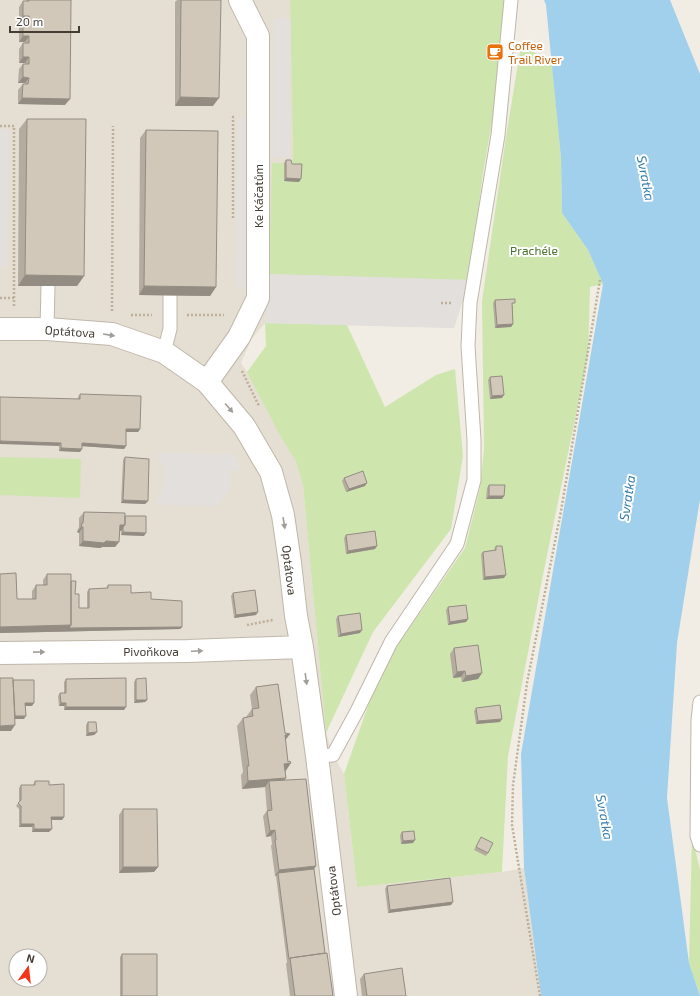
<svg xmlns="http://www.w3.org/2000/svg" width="700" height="996" font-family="'Exo 2',sans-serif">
<rect width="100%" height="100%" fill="#f1ede4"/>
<path fill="#e5ded2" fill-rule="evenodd" d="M0,0H290L293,163L272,164L469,280L454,328L265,323L251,340L241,363L292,441L303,485L326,733L333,755L344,774L357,887L502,872L524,868L541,996H0ZM16,956H40V980H16Z"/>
<path fill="#cee5ae" d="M290,0H505L494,111L483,173L469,280L269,274L272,163H293Z
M521,45L552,63L561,158L562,213L588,250L603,284L590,287L588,356L543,575L508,756L502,872L357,887L344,774L381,669L465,548L480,488L484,449L482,301L506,137Z
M265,323L347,325L385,407L436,375L455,369L463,456L451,529L373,632L326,733L303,485L296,461L281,437L247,372L266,346Z
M0,457L81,459L80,498L0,495Z
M692,836L700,870V996L689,963Z"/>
<path fill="#e2dfdc" d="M274,18L291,19L290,157H273Z
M238,118H254L250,287H235Z
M0,129L9,130L8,266H0Z
M269,274L469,280L454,328L265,323Z
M156,453L234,454L242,470L229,471L230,487L218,506L155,505L164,487L165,468Z"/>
<path fill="#a1d0ed" d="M544,0H670L700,74V499L677,643L667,798L689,963L700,996H541L524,868L521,754L603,284L588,250L562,213L561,158L546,5Z"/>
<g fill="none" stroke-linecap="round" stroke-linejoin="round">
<g stroke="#bfb7aa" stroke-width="15">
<path id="service" d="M47,329L48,286
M164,352L170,329V295
M700,702L698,720L697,836L700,845
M317,756L333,755L357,711L391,642L457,544L474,480V440L468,346L470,303L498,135L511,0"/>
</g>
<g stroke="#bfb7aa" stroke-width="24">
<path id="minor" d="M0,329H47L112,334L164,352L207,382L244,426L271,472L283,515L290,563L296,616L302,647L317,756L346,996
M207,382L239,337L258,298V36L240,0
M0,653L188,651L302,647"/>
</g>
<path stroke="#bdaf99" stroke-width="2.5" stroke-dasharray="2 2" stroke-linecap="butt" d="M0,126H14V298
M233,218V117H235
M0,298H14V307
M441,303H453
M112,311L113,126
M131,315H152
M187,315H224
M242,371L259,406
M247,625L273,620
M540,996L512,825L513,785L527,683L561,511L600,280"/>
<use href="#service" stroke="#fff" stroke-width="13"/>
<use href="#minor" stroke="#fff" stroke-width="22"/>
</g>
<path fill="#b5aca0" d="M26,0H71L65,105L18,104V90L23,84H25V83H18L19,69L23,64H25V63H19V49L23,43H25V42H19V28L23,22H25L19,21V7L23,1H26Z
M177,0H221L213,106H175V2Z
M27,119L84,276L77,286H18L19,129Z
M146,130L216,287L210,296L139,295L140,138Z
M286,160L292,164L299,182L284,181V163Z
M495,300L513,306V324L511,327L495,328L493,303Z
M490,377L502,398L490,399L488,380Z
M80,394L140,429L138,432H126V446L124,449L82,446V449L80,452L59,451V446L78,399V397Z
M125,457L148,501L145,504L121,503L123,460Z
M344,478L365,486L346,492L342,481Z
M489,485L504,496L502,499H486L487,488Z
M84,512L125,516L144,536L121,535V530L120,531L119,542L115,547H102L100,548L79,546V533L77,532L78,529L79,527V518Z
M346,535L375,549L346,554L344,538Z
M496,546L504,578L483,580L481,554L483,552L494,550Z
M47,574L71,581L79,608H87V592L89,589H106L108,585L151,599L182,627L180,629L0,633L17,599H32V591L36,585H43V580Z
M233,593L256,615L234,618L231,596Z
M448,607L468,619L466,622L448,625L446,610Z
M338,616L360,633L338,637L336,619Z
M454,648L482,673L478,679L462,682L461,677L453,678L450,654Z
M66,679L124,710H64V706H59L58,696L60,693H64V682Z
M136,679L147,700L145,702L134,703V682Z
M256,687L286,740L285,771L286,778L284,780L316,866L314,869L325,953L333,996H290L286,964L287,962L276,876H275L271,846L272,844L271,836L266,837L263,816L267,811L265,787L242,789L241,775L243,772L237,726L243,718L246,717L252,709L250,695Z
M476,708L500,722L476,724L474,711Z
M88,722L97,732L94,735L86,736V725Z
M35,781L49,785L64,817L62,820H51L49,832H32V827H19V809L16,806L19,802V788L21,785H33Z
M123,809L158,867L154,872L119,873V815Z
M402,832L413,843L401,844L400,835Z
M481,837L488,853L486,856L474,850Z
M387,886L453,902L451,905L388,913L385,889Z
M122,954L157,996H120V957Z
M364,974L406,996H362L360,979Z"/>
<path fill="#938c82" d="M23,16H29L25,22L19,21Z
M23,36H29L25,42H19Z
M23,57H29L25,63H19Z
M23,77L29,78L25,83H18Z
M180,97L219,98L213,106H175Z
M22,98L70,99L65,105L18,104Z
M286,178L301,179L299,182L284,181Z
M25,275L84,276L77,286H18Z
M144,286L216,287L210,296L139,295Z
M513,324L511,327L495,328L497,325Z
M504,395L502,398L490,399L492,396Z
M126,429H140L138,432H124Z
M0,441L61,443L59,446L0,444Z
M82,443L126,446L124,449L80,446Z
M61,448L82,449L80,452L59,451Z
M367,483L365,486L346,492L349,489Z
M489,496H504L502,499H486Z
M123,500L148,501L145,504L121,503Z
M120,525H125L121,531L116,530Z
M81,527H83L79,533L77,532Z
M123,532L146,533L144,536L121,535Z
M83,541H106L119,542L115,547H102L100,548L79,546Z
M377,546L375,549L346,554L348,551Z
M506,575L504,578L483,580L485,577Z
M258,612L256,615L234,618L236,615Z
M468,619L466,622L448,625L450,622Z
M71,625L182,627L180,629L0,633V627Z
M362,630L360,633L338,637L341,634Z
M465,671L461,677L453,678L457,672Z
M482,673L478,679L462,682L466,676Z
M136,700H147L145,702L134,703Z
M25,703H34L32,706H23Z
M61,703H66L64,706H59Z
M66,707H126L124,710H64Z
M14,716H26L24,719H12Z
M502,719L500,722L476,724L478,721Z
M15,725L11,731H0V726Z
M97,732L94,735L86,736L88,733Z
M290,734L284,742L285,735Z
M291,763L285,772L284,764Z
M286,778L280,786L269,781L265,787L242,789L248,781Z
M51,817H64L62,820H49Z
M21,824H34L32,827H19Z
M34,829H52L49,832H32Z
M275,830L271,836L266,837L270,831Z
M415,840L413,843L401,844L403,841Z
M316,866L312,872L278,873L276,876H275L279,870Z
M123,867H158L154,872L119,873Z
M453,902L451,905L388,913L390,910Z"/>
<path fill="#d2c8ba" stroke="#938c82" d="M29,0H71L70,99L22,98L23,84H28L29,78L23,77V64H29V57H23V43H29V36H23V22H29V16H23V1H29Z
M181,0H221L219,98L180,97Z
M27,119H86L84,276L25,275Z
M146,130L218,131L216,287L144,286Z
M286,160H291L292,164H302L301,179L286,178Z
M515,299V303H512L513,324L497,325L495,300Z
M502,376L504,395L492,396L490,377Z
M80,394L141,396L140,429H126V446L82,443V449L61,448V443L0,441V397L80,399Z
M125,457L149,459L148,501L123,500Z
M363,471L367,483L349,489L344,478Z
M489,485H505L504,496H489Z
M84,512L125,513V525H120L119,542L106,541L104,543L83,541V527H81L82,523H83Z
M125,516H146V533L123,532V527L125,525Z
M375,531L377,546L348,551L346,535Z
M496,546H502L506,575L485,577L483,552L496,550Z
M16,573L17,599H36V585H47V574H71V625L0,627V574Z
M71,581H76L75,594H79V608H89V589L108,588V585H131V593L151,592V599L182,601V627L69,628L71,625Z
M255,590L258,612L236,615L233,593Z
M466,605L468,619L450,622L448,607Z
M360,613L362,630L341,634L338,616Z
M478,645L482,673L466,676L465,671L457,672L454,648Z
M0,678H13L15,725L0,726Z
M126,678V707H66V703H61L60,693H66V679Z
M146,678L147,700H136V679Z
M13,680H34V703H25L26,716H15Z
M278,684L285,733L290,734L285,735L288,762L290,761L291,763L284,764L286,778L248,781L247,766H249L243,718L253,716L252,709L259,708L256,687Z
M500,705L502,719L478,721L476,708Z
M88,722H96L97,732L88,733Z
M306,779L316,866L279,870L275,840H276L275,830L270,831L267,811L272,810L269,781Z
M35,781H49V785L64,784V817H51L52,829H34V824H21V806L18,803L21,800V785H35Z
M123,809H157L158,867H123Z
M414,831L415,840L403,841L402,832Z
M481,837L493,843L488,853L476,847Z
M314,869L325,953L290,958L289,959L278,873Z
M450,878L453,902L390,910L387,886Z
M327,953L333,996H295L290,958Z
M122,954H157V996H122Z
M402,968L406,996H367L364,974Z"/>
<defs><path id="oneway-solid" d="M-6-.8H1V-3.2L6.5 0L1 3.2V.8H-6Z"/></defs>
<g fill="#a19e9a">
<use href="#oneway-solid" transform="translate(109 335) rotate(9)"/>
<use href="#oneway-solid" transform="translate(229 408) rotate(49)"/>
<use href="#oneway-solid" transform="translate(284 523) rotate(81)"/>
<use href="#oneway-solid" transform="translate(197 651) rotate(-2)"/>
<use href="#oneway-solid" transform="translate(39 652) rotate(-1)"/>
<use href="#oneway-solid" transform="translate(306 679) rotate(82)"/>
</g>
<defs>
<g id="cafe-square" transform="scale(0.9)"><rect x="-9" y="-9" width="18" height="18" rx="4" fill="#e8710a" stroke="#fff"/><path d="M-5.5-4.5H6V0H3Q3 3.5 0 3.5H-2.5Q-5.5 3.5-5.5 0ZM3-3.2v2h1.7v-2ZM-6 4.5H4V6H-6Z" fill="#fff"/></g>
</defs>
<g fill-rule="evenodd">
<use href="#cafe-square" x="495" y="52"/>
</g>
<g text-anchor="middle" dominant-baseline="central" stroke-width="4" stroke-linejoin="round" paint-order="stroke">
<g font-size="12" fill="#c56008" stroke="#fff" text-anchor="start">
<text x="508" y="45">Coffee<tspan x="508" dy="14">Trail River</tspan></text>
</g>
<g font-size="12" fill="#433d34" stroke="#fff">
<text transform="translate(258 196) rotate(-90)">Ke Káčatům</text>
<text transform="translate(70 331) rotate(4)">Optátova</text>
<text transform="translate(290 570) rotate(83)">Optátova</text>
<text x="151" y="651">Pivoňkova</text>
<text transform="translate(333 891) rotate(-97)">Optátova</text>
</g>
<g font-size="12" fill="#48722a" stroke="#fff">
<text x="534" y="250">Prachéle</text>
</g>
<g font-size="13" font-style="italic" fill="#327baa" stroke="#fff">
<text transform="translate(646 178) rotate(79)">Svratka</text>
<text transform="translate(627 498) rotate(-81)">Svratka</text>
<text transform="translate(605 817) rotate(80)">Svratka</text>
</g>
</g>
<g transform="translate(28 968) rotate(15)"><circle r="19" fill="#ffffff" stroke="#b4b1ae"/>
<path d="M0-3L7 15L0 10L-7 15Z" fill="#f2341a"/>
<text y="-6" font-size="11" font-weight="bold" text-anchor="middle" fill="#433d34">N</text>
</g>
<path d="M10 26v6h69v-6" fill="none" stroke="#433d34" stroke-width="2"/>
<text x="16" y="26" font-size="12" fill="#433d34" stroke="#ffffff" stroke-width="3" paint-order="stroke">20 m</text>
</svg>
